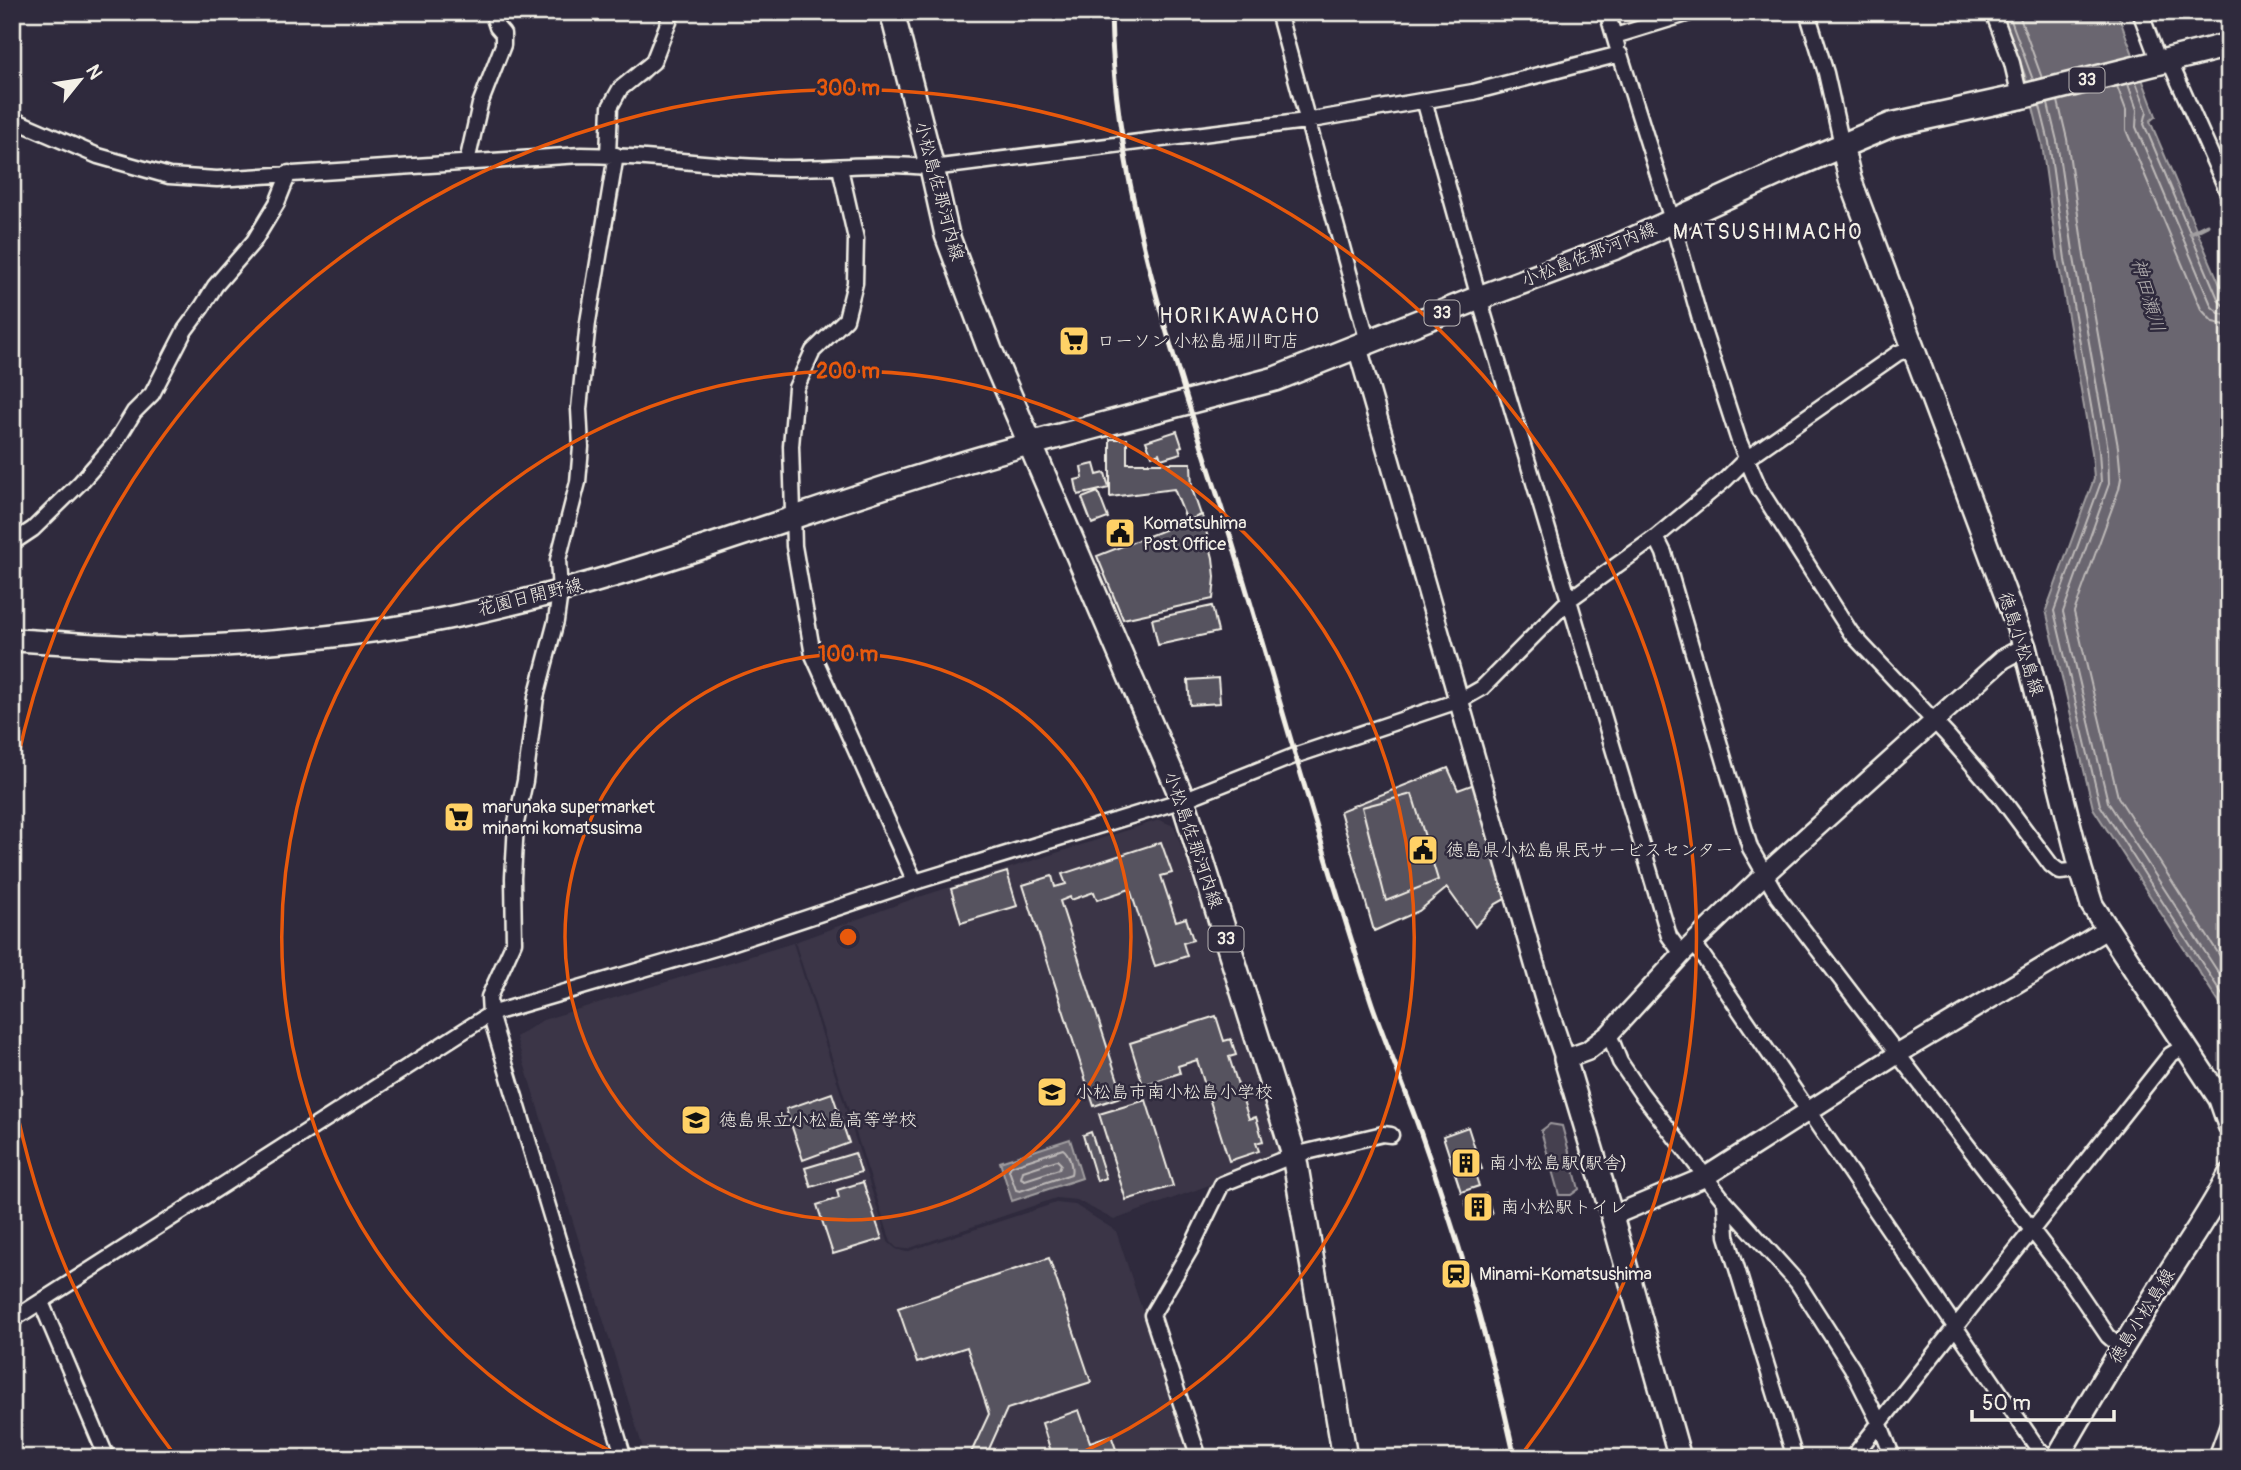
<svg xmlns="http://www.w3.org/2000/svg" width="2241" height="1470" font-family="Pangolin,'Klee One',sans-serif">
<rect width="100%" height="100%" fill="#2f2a3d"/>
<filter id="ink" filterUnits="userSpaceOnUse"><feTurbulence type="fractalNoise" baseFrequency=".0143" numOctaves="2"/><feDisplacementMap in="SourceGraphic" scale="14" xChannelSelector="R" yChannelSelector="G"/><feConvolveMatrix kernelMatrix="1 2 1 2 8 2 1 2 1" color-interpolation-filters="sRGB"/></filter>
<g filter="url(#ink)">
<path fill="#3b3647" d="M1159,820L1174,826L1209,922L1280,1155L1216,1178L1212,1184L1114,1220L1077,1200L1056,1198L907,1249L897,1248L891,1242L795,942L910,900Z
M793,943L888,1242L896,1249L906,1252L1056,1203L1075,1205L1116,1231L1191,1458H646L516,1037L543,1020Z"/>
<path fill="#454050" stroke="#9c989c" stroke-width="2" d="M1550,1124L1562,1126L1579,1189L1571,1195H1559L1541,1131Z"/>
<path fill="#6a6670" stroke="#a19ea0" stroke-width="2" d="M2001,12H2117L2156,116L2150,121L2229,306V1018L2093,808L2046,610L2094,479L2092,452L2058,260L2042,144L2025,75Z
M1070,1139L1082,1178L1012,1201L1000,1162Z"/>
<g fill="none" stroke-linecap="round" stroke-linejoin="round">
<path stroke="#bdb9b8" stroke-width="2" d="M2008,12L2033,80
M2018,12L2042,78
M2136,82L2147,111L2144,124L2219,301L2223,305L2229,306
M2128,84L2137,110L2136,127L2212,307L2220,314L2229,315
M2117,86L2126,110V130L2201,309L2213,322L2229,326
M2058,101L2067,139L2084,256L2118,447L2121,478L2119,489L2074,612L2118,797L2229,970
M2048,104L2057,141L2074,258L2108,449L2109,484L2063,612L2108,802L2229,989
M2040,106L2049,142L2065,259L2099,451L2101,482L2054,611L2100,805L2229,1005
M1063,1149C1069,1153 1073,1167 1071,1174L1020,1191L1016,1190L1009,1170L1011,1166Z
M1057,1160L1061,1164L1059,1169L1025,1180L1021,1178L1023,1171Z"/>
<path stroke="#a19ea0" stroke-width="5" d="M667,43L679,17L675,12
M636,83L645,79L657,65
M2191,233L2207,225
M609,237L619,185"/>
</g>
<path fill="#56525f" stroke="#f4f1e8" stroke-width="2" d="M1177,431L1182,446L1179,447L1181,453L1161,459L1159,453L1152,456L1146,441Z
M1110,439H1127V463H1191L1192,489L1201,515L1187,521L1174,489L1110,497Z
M1094,464L1097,475L1105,473L1109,488L1078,495L1075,480L1083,478L1081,467Z
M1098,492L1108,518L1092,524L1082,498Z
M1202,515L1213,558L1215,577L1213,599L1123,619L1097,556Z
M1212,606L1218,632L1158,645L1152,619Z
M1218,678L1220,703L1190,705L1188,680Z
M1448,768L1458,790L1477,783L1507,898L1496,904L1475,927L1447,888L1419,911L1374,931L1340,811Z
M1412,794L1438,880L1386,901L1362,807Z
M1161,842L1172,873L1161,876L1176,921L1186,918L1193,940L1183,943L1187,956L1155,966L1130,889L1097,900L1094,892L1071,900L1070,897L1060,901L1123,1096L1094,1106L1023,885L1052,876L1055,887L1066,884L1062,874Z
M1007,872L1017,906L961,923L951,889Z
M1216,1016L1224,1041L1231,1039L1236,1055L1229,1057L1249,1119L1256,1117L1263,1141L1256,1143L1259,1151L1229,1161L1197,1060L1178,1066L1180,1073L1143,1085L1130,1043Z
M832,1093L849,1143L803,1160L786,1109Z
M1146,1100L1173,1186L1126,1200L1099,1114Z
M1468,1127L1475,1149L1470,1151L1472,1157L1477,1155L1482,1169L1474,1171L1479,1186L1461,1192L1443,1136Z
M1091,1132L1106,1178L1097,1181L1083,1135Z
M855,1153L861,1172L811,1187L805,1168Z
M863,1182L882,1239L833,1254L817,1205L839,1198L837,1190Z
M1486,1194L1492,1214L1471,1220L1465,1201Z
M1049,1258L1091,1382L1007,1409L985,1458H950L951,1451L970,1455L989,1414L967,1347L917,1363L898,1308Z
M1079,1410L1090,1442L1111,1435L1119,1458H1053L1042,1423Z"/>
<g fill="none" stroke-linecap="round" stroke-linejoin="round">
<g stroke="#f4f1e8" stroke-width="19">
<path id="minor" d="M1278,12L1368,342
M1607,12L1617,46
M1807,12L1826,73L1842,145
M1993,12L2012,63L2020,97
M2140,12L2159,62
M1615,36L1693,12
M2169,60L2229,195
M1424,100L1479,298L1669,936L1682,954
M12,119L98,156L169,176L217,179L581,155C649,155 716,167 783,168C833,169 883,161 932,168L1306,121L1473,92L1620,54L1672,220L1703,330L1739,441L1760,490L1851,633L1947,735L2002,799L2051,865L2060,872L2081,870
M608,155L610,107L620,89L653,62L669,21L667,12
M616,155L588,322L579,409L581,447L578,482L558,560L560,592L556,621L536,697L525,781L516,823L513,878L514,942L489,997L490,1014L624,1458
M467,162L480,104L503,45V34L497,27L492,12
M840,168L856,239L855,283L846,319L813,351L796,388L791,446L794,546L813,655L915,882
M1656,537L1664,553L1750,848L1778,897L2070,1280L2108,1336L2122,1348
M12,543L33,529L80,483L115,443L134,412L152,394L185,330L202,307L215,286L254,241L277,203L289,173
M1694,943L2039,1450L2051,1458
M1609,1034L1620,1062L1641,1093L1725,1202L1797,1282L1852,1368L1879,1422L1893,1458
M2227,1201L2229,1204
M1725,1202L1727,1236L1795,1458
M41,1302L107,1458
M12,1320L490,1014L719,947L915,882L1183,800L1294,756L1461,700L1482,688L1570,599L1656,537L1725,480L1746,459L1898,353L1913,348
M1199,1458L1152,1315L1190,1250L1222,1184L1294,1155L1383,1134L1391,1135
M1852,1458L2170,1055L2185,1046
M2216,1458L2229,1422"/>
</g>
<g stroke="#f4f1e8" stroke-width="23">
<path id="tertiary" d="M1357,346L1544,997L1565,1059L1587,1051L1609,1034L1682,954L1764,875L2003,659L2025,647
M1612,1216L1705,1177L1898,1054L2107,929"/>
</g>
<g stroke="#f4f1e8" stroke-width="26">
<path id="secondary" d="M1842,145L1850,179L2025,647L2081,870L2092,905L2220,1099L2229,1125
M12,640C67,642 127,649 181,647C270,644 360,636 448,618C647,578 834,496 1029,444
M1565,1059L1612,1216L1680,1458
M2057,1458C2091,1399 2126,1341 2162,1284C2184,1248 2210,1213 2229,1175"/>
</g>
<g stroke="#f4f1e8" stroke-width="28">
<path id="primary" d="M892,12L932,168L947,235L990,350L1183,800L1294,1155L1345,1458
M1029,444L1275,379L1479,298L1616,247L1794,166L1891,125L2020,97L2229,45"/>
</g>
<use href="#minor" stroke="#2f2a3d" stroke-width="14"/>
<use href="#tertiary" stroke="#2f2a3d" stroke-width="18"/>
<use href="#secondary" stroke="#2f2a3d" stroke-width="21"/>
<use href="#primary" stroke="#2f2a3d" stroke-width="23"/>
<path stroke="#f4f1e8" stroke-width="5" d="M1111,12C1114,188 1173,354 1225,519C1275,681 1319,844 1372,1004C1387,1047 1405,1088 1420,1131C1458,1238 1491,1347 1515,1458"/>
</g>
</g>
<g fill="none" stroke="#e8590c" stroke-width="3.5">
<circle cx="848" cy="937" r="283"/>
<path d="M622 1456A566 566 0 1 1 1074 1456"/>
<path d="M174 1454A849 849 0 0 1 13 1092M13 782A849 849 0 1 1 1522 1454"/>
</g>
<defs>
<g id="supermarket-square" transform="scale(1.575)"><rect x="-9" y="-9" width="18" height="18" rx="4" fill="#ffd166" stroke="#2f2a3d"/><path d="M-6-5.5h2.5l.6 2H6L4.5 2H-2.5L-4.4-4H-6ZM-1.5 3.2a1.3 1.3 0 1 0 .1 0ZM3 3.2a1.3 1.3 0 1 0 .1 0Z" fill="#111"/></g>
<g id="civic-square" transform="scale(1.575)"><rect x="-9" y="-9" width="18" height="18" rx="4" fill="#ffd166" stroke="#2f2a3d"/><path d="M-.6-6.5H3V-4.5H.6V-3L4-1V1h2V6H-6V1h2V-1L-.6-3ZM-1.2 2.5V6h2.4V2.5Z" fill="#111"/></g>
<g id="school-square" transform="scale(1.575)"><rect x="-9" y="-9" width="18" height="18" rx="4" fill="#ffd166" stroke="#2f2a3d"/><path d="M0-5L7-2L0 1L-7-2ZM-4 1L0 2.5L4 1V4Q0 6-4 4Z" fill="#111"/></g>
<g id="building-square" transform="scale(1.575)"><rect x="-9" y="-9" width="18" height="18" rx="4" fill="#ffd166" stroke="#2f2a3d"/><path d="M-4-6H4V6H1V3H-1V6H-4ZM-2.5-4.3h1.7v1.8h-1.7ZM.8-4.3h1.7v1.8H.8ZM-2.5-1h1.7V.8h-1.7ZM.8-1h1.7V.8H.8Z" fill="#111"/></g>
<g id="station-square" transform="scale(1.575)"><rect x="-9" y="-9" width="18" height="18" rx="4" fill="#ffd166" stroke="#2f2a3d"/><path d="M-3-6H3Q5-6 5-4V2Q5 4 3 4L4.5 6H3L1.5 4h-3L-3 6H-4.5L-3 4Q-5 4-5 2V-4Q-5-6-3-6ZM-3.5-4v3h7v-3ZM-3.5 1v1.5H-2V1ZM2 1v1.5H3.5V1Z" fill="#111"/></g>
</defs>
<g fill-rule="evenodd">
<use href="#supermarket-square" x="1074" y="341"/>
<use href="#civic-square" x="1120" y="533"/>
<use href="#supermarket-square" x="459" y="817"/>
<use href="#civic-square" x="1423" y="850"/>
<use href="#school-square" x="1052" y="1092"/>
<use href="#school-square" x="696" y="1120"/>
<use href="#building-square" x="1466" y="1163"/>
<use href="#building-square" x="1478" y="1207"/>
<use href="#station-square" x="1456" y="1274"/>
</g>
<g text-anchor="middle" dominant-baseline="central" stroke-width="5" stroke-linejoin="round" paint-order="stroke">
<g fill="#2f2a3d" stroke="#b9b5b5" stroke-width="2">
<rect x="2069.5" y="67.5" width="35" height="25" rx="5"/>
<rect x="1424.5" y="300.5" width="35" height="25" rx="5"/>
<rect x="1208.5" y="926.5" width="35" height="25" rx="5"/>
</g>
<g font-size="16" font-weight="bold" fill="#f4f1e8">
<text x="2087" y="80">33</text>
<text x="1442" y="313">33</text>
<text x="1226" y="939">33</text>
</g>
<g font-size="18" fill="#f4f1e8" stroke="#2f2a3d">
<text transform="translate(939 191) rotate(75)">小松島佐那河内線</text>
<text transform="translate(1589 255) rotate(-22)">小松島佐那河内線</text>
<text transform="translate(530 597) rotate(-14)">花園日開野線</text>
<text transform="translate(2021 644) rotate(72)">徳島小松島線</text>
<text transform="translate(1193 840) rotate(71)">小松島佐那河内線</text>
<text transform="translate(2142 1316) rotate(-58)">徳島小松島線</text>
</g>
<g font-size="18" fill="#f4f1e8" stroke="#2f2a3d" text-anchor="start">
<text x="1097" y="341">ローソン 小松島堀川町店</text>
<text x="1143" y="523">Komatsuhima<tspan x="1143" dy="21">Post Office</tspan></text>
<text x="482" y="807">marunaka supermarket<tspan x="482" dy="21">minami komatsusima</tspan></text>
<text x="1446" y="850">徳島県小松島県民サービスセンター</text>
<text x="1075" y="1092">小松島市南小松島小学校</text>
<text x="719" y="1120">徳島県立小松島高等学校</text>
<text x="1489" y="1163">南小松島駅(駅舎)</text>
<text x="1501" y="1207">南小松駅トイレ</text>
<text x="1479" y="1274">Minami-Komatsushima</text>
</g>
<g font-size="19" font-style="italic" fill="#b6b2b2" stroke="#2f2a3d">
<text transform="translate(2148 295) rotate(74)">神田瀬川</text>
</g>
<g font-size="21" letter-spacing="2" fill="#f4f1e8" stroke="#2f2a3d">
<text x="1768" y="232">MATSUSHIMACHO</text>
<text x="1240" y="316">HORIKAWACHO</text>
</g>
</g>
<circle cx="848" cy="937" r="10" fill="#e8590c" stroke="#2f2a3d" stroke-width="3.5"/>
<g font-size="21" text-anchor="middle" font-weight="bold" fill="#e8590c" stroke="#2f2a3d" stroke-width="5" stroke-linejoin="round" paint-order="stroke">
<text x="848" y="95">300 m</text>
<text x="848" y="378">200 m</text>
<text x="848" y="661">100 m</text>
</g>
<rect width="2241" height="1470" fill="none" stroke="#2f2a3d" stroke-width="42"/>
<rect x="21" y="21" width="2199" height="1428" fill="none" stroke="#f4f1e8" stroke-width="2.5" filter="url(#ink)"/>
<g transform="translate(80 80) rotate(60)" stroke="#2f2a3d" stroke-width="5" paint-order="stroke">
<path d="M0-5L12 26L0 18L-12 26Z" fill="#f4f1e8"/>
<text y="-10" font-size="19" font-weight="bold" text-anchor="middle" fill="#f4f1e8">N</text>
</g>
<path d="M1972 1410v10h142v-10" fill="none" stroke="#f4f1e8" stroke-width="3.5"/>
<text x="1982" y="1410" font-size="21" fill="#f4f1e8" stroke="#2f2a3d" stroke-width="5" paint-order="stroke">50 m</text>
</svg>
